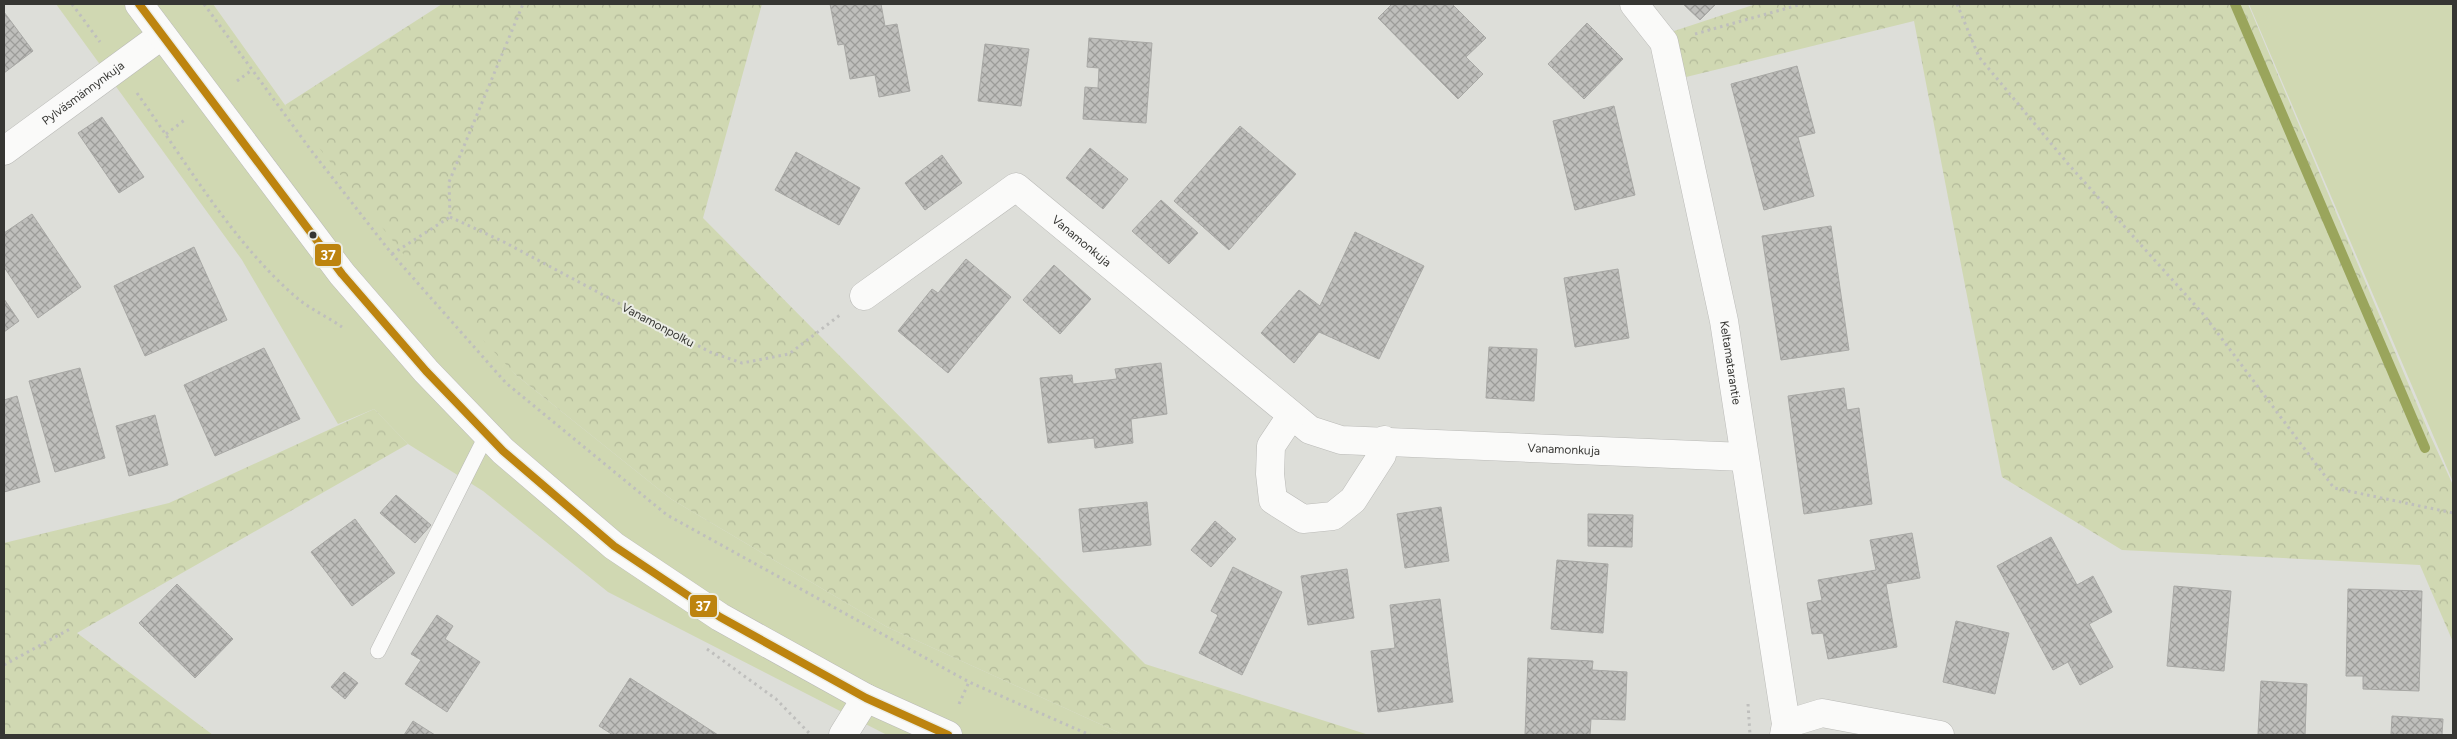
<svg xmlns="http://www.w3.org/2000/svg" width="2457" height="739" font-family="Figtree,sans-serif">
<defs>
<pattern id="forest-crowns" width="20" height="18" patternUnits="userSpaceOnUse" patternTransform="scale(1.25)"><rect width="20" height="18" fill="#d0d8b2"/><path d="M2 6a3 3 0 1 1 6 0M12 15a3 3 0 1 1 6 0" fill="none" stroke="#b3ba9a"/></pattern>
<pattern id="building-cross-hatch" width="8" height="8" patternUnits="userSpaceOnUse" patternTransform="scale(1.25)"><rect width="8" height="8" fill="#bfbfbc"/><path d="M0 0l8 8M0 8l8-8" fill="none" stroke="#9c9c99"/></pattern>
</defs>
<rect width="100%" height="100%" fill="#ddded9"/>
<path fill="#d0d8b2" d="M56,4H213L285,105L516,375L671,499L887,627L1124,735H887L608,592L483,491L408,444L374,409L338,424L242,260Z
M2249,4H2453V482Z"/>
<path fill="url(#forest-crowns)" d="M442,4H762L703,218L1145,664L1369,735H1124L887,627L671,499L516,375L412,265L285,105Z
M1756,4H2248L2430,435L2453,485V642L2420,565L2122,550L2002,477L1914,21L1678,79L1668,33Z
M374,409L408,444L77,633L213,735H4V543L169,503Z"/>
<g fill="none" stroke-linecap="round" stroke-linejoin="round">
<path stroke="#9aa55c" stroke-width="10" d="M2235,4L2425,448"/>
</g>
<path fill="url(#building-cross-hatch)" stroke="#a8a8a5" d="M830,4H881L885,26L897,24L910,91L879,97L875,75L850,79L844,44L838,45Z
M1392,4H1452L1486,38L1466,57L1483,74L1458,99L1378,18Z
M1683,4H1716L1700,20Z
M4,12L33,51L4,73Z
M1587,23L1623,59L1584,99L1548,64Z
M1089,38L1152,43L1146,123L1083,119L1085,87L1098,88L1099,68L1087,67Z
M985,44L1029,49L1021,106L978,101Z
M1797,66L1815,133L1798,137L1814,196L1764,210L1731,84Z
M1614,106L1635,195L1575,210L1553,121Z
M102,117L144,177L119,193L78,133Z
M1240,126L1296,174L1229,250L1174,201Z
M1090,148L1128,179L1103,209L1066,178Z
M796,152L860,188L839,225L775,190Z
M942,155L962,183L925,210L905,183Z
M1161,200L1198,233L1169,264L1132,231Z
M32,214L81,287L38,318L4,267V233Z
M1831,226L1849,350L1781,360L1762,236Z
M1355,232L1424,266L1379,359L1319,332L1294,363L1261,333L1299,290L1320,306Z
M194,247L227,320L145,356L114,286Z
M966,259L1011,297L948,373L898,331L932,289L938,293Z
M1054,265L1091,299L1060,334L1023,300Z
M1618,269L1629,338L1575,347L1564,278Z
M4,299L19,321L4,332Z
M1489,347L1537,349L1534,401L1486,398Z
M264,348L300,419L215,456L184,385Z
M1161,363L1167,414L1131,419L1133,443L1095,448L1094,438L1048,443L1040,378L1072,375L1073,384L1117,379L1115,369Z
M80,368L105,458L55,472L29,381Z
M1844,388L1847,410L1859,408L1872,504L1804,514L1788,396Z
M17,396L40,482L4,492V400Z
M155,415L168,465L129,476L116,426Z
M396,495L431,525L415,543L380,513Z
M1147,502L1151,545L1083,552L1079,509Z
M1441,507L1449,561L1405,568L1397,514Z
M1588,514L1633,515L1632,547L1588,546Z
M355,519L395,573L352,606L311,552Z
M1215,521L1236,539L1211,567L1191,550Z
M1912,533L1920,578L1886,584L1897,647L1828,659L1823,633L1812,634L1807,603L1822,600L1818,580L1876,570L1870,540Z
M2051,537L2077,585L2093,576L2112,612L2089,624L2113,667L2080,685L2068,662L2053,670L1997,566Z
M1557,560L1608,564L1603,633L1551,629Z
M1233,567L1282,592L1242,675L1199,653L1218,615L1211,611Z
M1347,569L1354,618L1308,625L1301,576Z
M177,584L233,639L195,678L139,623Z
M2174,586L2231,591L2224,671L2167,666Z
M2348,589L2422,591L2419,691L2363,689V676H2346Z
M1440,599L1453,702L1378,712L1371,651L1395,648L1390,605Z
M437,615L453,626L445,639L480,662L447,712L405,684L421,660L411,654Z
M1956,621L2009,633L1995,694L1943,682Z
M1528,658L1593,661L1592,670L1627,672L1625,720L1591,719L1590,735H1525Z
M344,672L358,683L345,699L331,687Z
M630,678L718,735H613L599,726Z
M2261,681L2307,684L2305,735L2258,734Z
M2392,716L2443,719L2442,735H2391Z
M413,721L435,735H404Z"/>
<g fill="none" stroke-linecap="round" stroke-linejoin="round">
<g stroke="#babab7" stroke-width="16">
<path id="service" d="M378,651L487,434"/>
</g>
<g stroke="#babab7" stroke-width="29">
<g id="minor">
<path id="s1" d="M1634,4L1664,42L1724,321L1786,724L1784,735"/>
<path id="s2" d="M4,151L161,36"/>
<path id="s3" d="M864,296L1016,187L1310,430L1341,440L1744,457"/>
<path d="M1291,416L1271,446L1270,474L1273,500L1303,519L1333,516L1353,500L1382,455L1384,440"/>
<path d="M1786,724L1822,713L1940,735"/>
<path d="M843,735L866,698"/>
</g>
</g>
<g stroke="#babab7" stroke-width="29">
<path id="secondary" d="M139,4L342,274L426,371L503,451L614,546L720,617L866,698L948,735"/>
</g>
<path stroke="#bfbfbd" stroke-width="3" stroke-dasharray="2.5 4" stroke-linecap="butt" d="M72,4L100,42
M204,4L310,149L392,254L506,383L667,515L969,682L1090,735
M1957,4L1979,57L2069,165L2204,315L2334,488L2453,513
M1695,34L1802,4
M237,81L252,70
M137,93C186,162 233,243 297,298C310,309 328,317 342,327
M166,134L186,119
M450,217L504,242L710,352L742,363L789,354L840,315
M392,254L450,217L449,182L523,4
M707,649L776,699L811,735
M4,665L70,629
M959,704L969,682
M1748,704L1750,735"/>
<use href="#service" stroke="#fafaf9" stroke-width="15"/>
<use href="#minor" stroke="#fafaf9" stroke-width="28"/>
<use href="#secondary" stroke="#fafaf9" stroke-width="28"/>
<g stroke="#ebede5" stroke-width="11">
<path id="bus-1" d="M139,4L342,274L426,371L503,451L614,546L720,617L866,698L948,735"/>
</g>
<use href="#bus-1" stroke="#bd840f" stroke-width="8"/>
</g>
<circle fill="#363633" stroke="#ebede5" stroke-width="2" cx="313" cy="235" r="4.5"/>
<g text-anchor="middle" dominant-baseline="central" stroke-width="4" stroke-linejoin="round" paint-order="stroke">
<g font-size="12" fill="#363633" stroke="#ebede5">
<text stroke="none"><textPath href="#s2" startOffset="98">Pylväsmännynkuja</textPath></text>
<text stroke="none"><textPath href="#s3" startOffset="272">Vanamonkuja</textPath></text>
<text transform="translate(658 325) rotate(28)">Vanamonpolku</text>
<text stroke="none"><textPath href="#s1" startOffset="376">Keltamatarantie</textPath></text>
<text stroke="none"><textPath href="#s3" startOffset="824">Vanamonkuja</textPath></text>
</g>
</g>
<g stroke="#ebede5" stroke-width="2">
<rect x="314" y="243" width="28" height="24" rx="5" fill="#bd840f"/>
<rect x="689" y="594" width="29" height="24" rx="5" fill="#bd840f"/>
</g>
<g font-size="14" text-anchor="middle" font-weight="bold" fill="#fff">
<text x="328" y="260">37</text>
<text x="703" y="611">37</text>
</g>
<rect width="2457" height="739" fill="none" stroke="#363633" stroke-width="10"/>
</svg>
